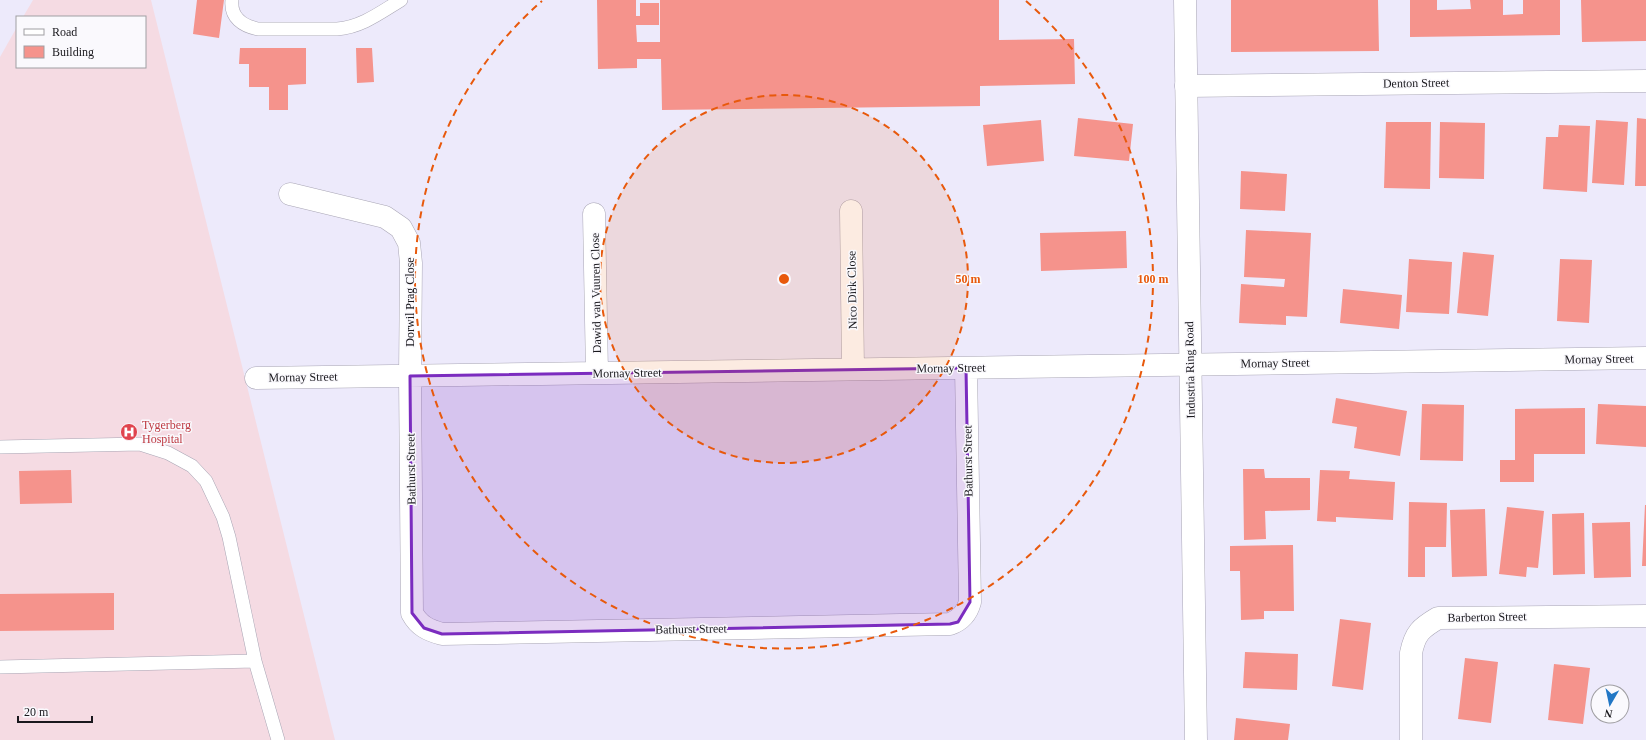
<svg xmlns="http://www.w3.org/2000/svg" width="1646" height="740" font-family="'Times New Roman',serif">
<rect width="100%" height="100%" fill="#edeafb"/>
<path fill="#f5dbe3" d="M33,0H151L335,740H0V57L17,27V67H145V17H23Z"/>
<path fill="#f5938c" d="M197,0H224L219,38L193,34Z
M597,0H636V16H640V3H659V25H636L637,42H660V0H999V40L1074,39L1075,84L980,86V106L662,110L661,59H637V68L598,69Z
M1231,0H1378L1379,51L1231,52Z
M1410,0H1437V10L1471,9L1470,0H1503V15L1523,14V0H1560V35L1410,37Z
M1581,0H1646V41L1582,42Z
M240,48H306V84L288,85V110H269V87H249V64H239Z
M356,48H372L374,82L357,83Z
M1078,118L1133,124L1129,161L1074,156Z
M1637,118L1646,119V186H1635Z
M1041,120L1044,161L987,166L983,125Z
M1596,120L1628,122L1624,185L1592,183Z
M1386,122H1431L1430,189L1384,188Z
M1440,122L1485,123L1484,179L1439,178Z
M1559,125L1590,126L1587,192L1543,189L1546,137H1558Z
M1241,171L1287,174L1285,211L1240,209Z
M1246,230L1311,233L1307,317L1286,316V325L1239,323L1241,284L1284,287L1285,279L1244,277Z
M1126,231L1127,268L1041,271L1040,233Z
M1463,252L1494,255L1488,316L1457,313Z
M1409,259L1452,262L1449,314L1406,312Z
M1560,259L1592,260L1589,323L1557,321Z
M1343,289L1402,295L1399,329L1340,323Z
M1336,398L1407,411L1400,456L1354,448L1357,427L1332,423Z
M1422,404L1464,405L1463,461L1420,460Z
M1598,404L1646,406V447L1596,444Z
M1585,408V454H1534V482H1500V460H1515V409Z
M1243,469H1264L1265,478H1310V510L1265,511L1266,539L1244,540Z
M71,470L72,503L20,504L19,471Z
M1320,470L1350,471L1349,479L1395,482L1393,520L1336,517V522L1317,521Z
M1409,502L1447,503L1446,547H1425V577H1408Z
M1645,505H1646V566H1642Z
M1507,507L1544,511L1538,568L1527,567L1526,577L1499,574Z
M1485,509L1487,576L1452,577L1450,510Z
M1584,513L1585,574L1553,575L1552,514Z
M1630,522L1631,577L1594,578L1592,523Z
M1293,545L1294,611H1264V619L1241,620L1240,571H1230V546Z
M114,593V630L0,631V594Z
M1340,619L1371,623L1363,690L1332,686Z
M1245,652L1298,654L1297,690L1243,688Z
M1465,658L1498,662L1491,723L1458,719Z
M1554,664L1590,668L1583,724L1548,720Z
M1236,718L1290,724L1288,740H1234Z"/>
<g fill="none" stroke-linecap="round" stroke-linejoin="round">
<g stroke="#a9a6b5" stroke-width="14">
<path id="lane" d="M232,0C230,18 243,26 258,29H337C362,27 381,12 401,0
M0,447L140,444L168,453L192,466L206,481L223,517L229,537L255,661L278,740
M0,667L255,661"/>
</g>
<g stroke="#a9a6b5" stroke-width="23">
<path id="street" d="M1186,86L1646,81
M290,194L385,217L401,228L409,243L411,263L410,376L412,613C419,626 428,630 442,634L950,624C961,620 967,613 970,602L966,368
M851,211L853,369
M594,214L597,373
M256,378L1646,358
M1411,740V653C1415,633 1421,628 1438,618L1646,616"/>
</g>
<g stroke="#a9a6b5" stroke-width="23">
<path id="secondary" d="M1185,0L1196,740"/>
</g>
<use href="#lane" stroke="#fff" stroke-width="13"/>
<use href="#street" stroke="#fff" stroke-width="22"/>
<use href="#secondary" stroke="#fff" stroke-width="22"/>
</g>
<path fill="#7b2cbf" fill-opacity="0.2" stroke="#7b2cbf" stroke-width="3" stroke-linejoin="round" d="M966,368L970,602L958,622L950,624L442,634L424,628L412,613L410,376Z"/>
<circle cx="784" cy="279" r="184" fill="#e8590c" fill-opacity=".12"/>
<g fill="none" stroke="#e8590c" stroke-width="2" stroke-dasharray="7 5">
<circle cx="784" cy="279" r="184"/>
<path d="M1026 1A369 369 0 1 1 542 1"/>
</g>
<defs>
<g id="hospital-disc" transform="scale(0.9)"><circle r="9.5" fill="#e0444e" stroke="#faf9fd"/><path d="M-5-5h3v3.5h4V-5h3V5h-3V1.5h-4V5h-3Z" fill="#fff"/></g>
</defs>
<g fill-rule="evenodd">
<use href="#hospital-disc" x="129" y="432"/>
</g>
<g text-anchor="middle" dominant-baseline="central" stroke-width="3" stroke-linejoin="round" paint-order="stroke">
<g font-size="12" fill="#19181d" stroke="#faf9fd">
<text transform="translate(1416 83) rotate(-1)">Denton Street</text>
<text transform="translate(852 290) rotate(-91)">Nico Dirk Close</text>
<text transform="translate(596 293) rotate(-91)">Dawid van Vuuren Close</text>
<text transform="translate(410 302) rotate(-90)">Dorwil Prag Close</text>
<text transform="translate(1599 359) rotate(-1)">Mornay Street</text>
<text transform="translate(1275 363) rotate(-1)">Mornay Street</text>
<text transform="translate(951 368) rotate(-1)">Mornay Street</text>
<text transform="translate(1190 370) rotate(-91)">Industria Ring Road</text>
<text transform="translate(627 373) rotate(-1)">Mornay Street</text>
<text transform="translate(303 377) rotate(-1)">Mornay Street</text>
<text transform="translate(968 461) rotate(-91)">Bathurst Street</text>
<text transform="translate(411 469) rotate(-91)">Bathurst Street</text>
<text transform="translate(1487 617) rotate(-1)">Barberton Street</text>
<text transform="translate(691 629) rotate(-1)">Bathurst Street</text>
</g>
<g font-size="12" fill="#be3a42" stroke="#faf9fd" text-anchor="start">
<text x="142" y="425">Tygerberg<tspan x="142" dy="14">Hospital</tspan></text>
</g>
</g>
<circle cx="784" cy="279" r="6" fill="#e8590c" stroke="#faf9fd" stroke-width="2"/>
<g font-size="12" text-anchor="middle" font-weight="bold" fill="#e8590c" stroke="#faf9fd" stroke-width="3" stroke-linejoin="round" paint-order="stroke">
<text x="968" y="283">50 m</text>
<text x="1153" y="283">100 m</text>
</g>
<rect x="16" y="16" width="130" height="52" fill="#faf9fd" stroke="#a09fa3"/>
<rect x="24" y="29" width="20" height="6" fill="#ffffff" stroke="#a09fa3"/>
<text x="52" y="36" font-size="12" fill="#19181d">Road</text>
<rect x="24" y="46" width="20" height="12" fill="#f5938c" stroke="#a09fa3"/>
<text x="52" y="56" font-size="12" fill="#19181d">Building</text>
<g transform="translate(1610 704) rotate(189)"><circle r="19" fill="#faf9fd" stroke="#a09fa3"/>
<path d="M0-3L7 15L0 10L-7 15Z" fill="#2277c5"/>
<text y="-6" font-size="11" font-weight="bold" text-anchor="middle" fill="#19181d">N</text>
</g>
<path d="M18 716v6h74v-6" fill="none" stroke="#19181d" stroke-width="2"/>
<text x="24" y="716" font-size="12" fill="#19181d" stroke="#faf9fd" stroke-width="3" paint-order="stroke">20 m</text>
</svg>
